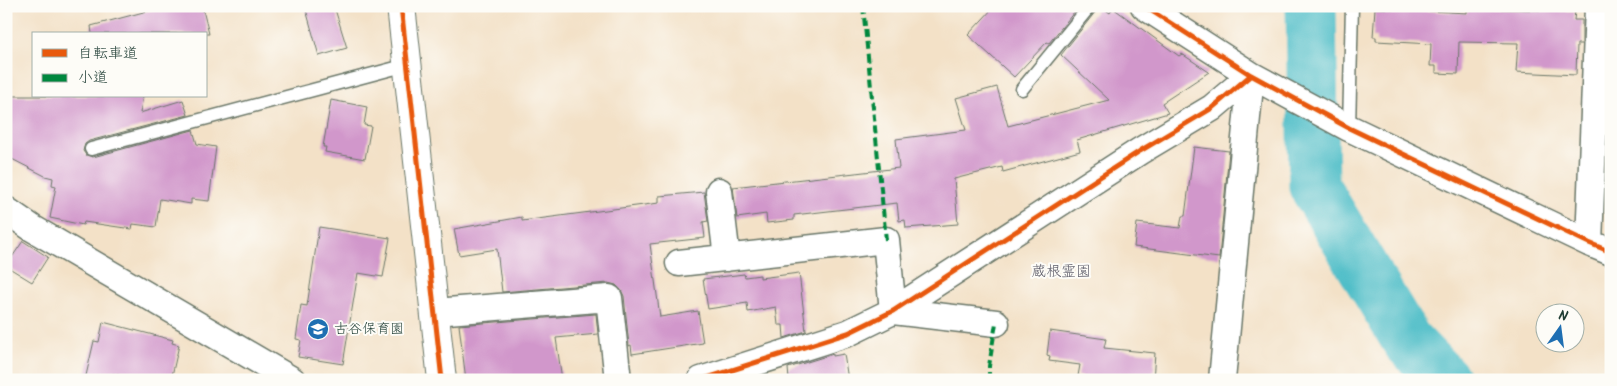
<svg xmlns="http://www.w3.org/2000/svg" width="1617" height="386" font-family="Kalam,'Klee One',sans-serif">
<rect width="100%" height="100%" fill="#fdfcf7"/>
<filter id="ink" filterUnits="userSpaceOnUse"><feTurbulence type="fractalNoise" baseFrequency=".02" numOctaves="2"/><feDisplacementMap in="SourceGraphic" scale="10" xChannelSelector="R" yChannelSelector="G"/><feConvolveMatrix kernelMatrix="1 2 1 2 8 2 1 2 1" color-interpolation-filters="sRGB"/></filter>
<filter id="wash" filterUnits="userSpaceOnUse"><feTurbulence type="fractalNoise" baseFrequency=".0096" numOctaves="4" result="noise"/><feDisplacementMap in="SourceGraphic" scale="20" xChannelSelector="R" yChannelSelector="G"/><feGaussianBlur stdDeviation="1.12" result="paint"/><feColorMatrix in="noise" values="0 0 0 0 0 0 0 0 0 0 0 0 0 0 0 0 0 1.4 0 .05"/><feComposite in="paint" operator="in"/></filter>
<g filter="url(#wash)">
<rect width="100%" height="100%" fill="#f3e1c7"/>
<g fill="none" stroke-linecap="round" stroke-linejoin="round">
<path stroke="#50bec8" stroke-width="51" d="M1311,6L1314,186L1407,341L1445,380"/>
</g>
<g id="blocks">
<path fill="#d197cb" d="M166,6H202L209,34H92L91,26Z
M305,6H334L347,48L319,56Z
M995,6H1079L1049,43L1047,42L1014,77L968,35Z
M1098,6H1100L1110,13L1113,8L1179,56L1182,54L1209,72L1162,103L1168,113L1077,140L1080,151L1003,172L1002,167L954,179L958,224L906,228L905,220L899,221L897,203L794,215V220L767,223L766,214L737,218L733,187L899,168L896,139L966,130L956,98L997,87L1008,126L1109,100L1061,55L1096,11Z
M1375,8L1467,13V8L1575,11L1574,20H1582V44H1577L1576,75L1516,72L1518,43L1459,42L1458,74L1436,73V66H1430L1431,44L1376,41V37H1373Z
M6,96H143L140,113L183,100L188,115L89,141L85,144L83,151L86,155L93,157L193,130L197,144L216,147L209,201L191,199V204L160,199L156,227L133,224L132,229L84,222L83,225L50,218L56,186L52,185L53,178L45,176L6,156Z
M331,100L367,107L364,125L371,126L365,159L325,152L326,147H323Z
M1194,147L1229,151L1219,258L1134,247L1137,223L1180,228L1182,216H1185Z
M704,192L708,221L703,222L705,238L650,244L660,317L698,311L703,343L632,354L631,345L629,346L624,296L621,290L616,285L608,283L502,292L497,249L459,255L454,229L522,217V221L659,203V196Z
M319,227L390,238L383,277L358,273L343,364L298,357L301,340L296,339L301,305L307,306Z
M23,241L48,257L32,282L6,266Z
M799,273L806,331L784,338L783,325H778L776,307L748,312L747,303L708,309L703,279L744,274L745,277L760,275V278Z
M596,314L598,334L556,338L562,380H466L459,325Z
M103,322L173,340L172,343L179,345L171,380H139L113,374L112,380H85L94,341L99,342Z
M1050,331L1106,339L1104,348L1155,353L1153,380H1100L1078,376L1080,365L1049,361L1050,356L1047,355Z
M833,354V356L844,354L848,380H789L788,368Z"/>
</g>
</g>
<g filter="url(#ink)">
<use href="#blocks" fill-opacity="0" stroke="#697667" stroke-width="1"/>
<g fill="none" stroke-linecap="round" stroke-linejoin="round">
<g stroke="#697667" stroke-width="15">
<path id="service" d="M1022,89L1090,6
M1349,128L1352,6
M91,149L407,65"/>
</g>
<g stroke="#697667" stroke-width="29">
<path id="minor" d="M1144,6L1251,75L1349,128L1589,243L1611,252
M719,191L727,258
M6,210L32,228L292,380
M1589,243L1598,6
M679,263L886,240L893,311L996,323
M435,312L609,298L618,380
M701,380L848,333L893,311L1140,151L1212,108L1251,75
M1222,380L1251,75"/>
</g>
<g stroke="#697667" stroke-width="30">
<path id="tertiary" d="M401,6L442,380"/>
</g>
<use href="#service" stroke="#fff" stroke-width="12"/>
<use href="#minor" stroke="#fff" stroke-width="26"/>
<use href="#tertiary" stroke="#fff" stroke-width="28"/>
<path stroke="#00873e" stroke-width="4" stroke-dasharray="8 4" stroke-linecap="butt" d="M863,6L886,240
M989,380V366L996,323"/>
<g stroke="#fdfcf7" stroke-width="8">
<path id="cycleway" d="M401,6L442,380
M1144,6L1251,75L1349,128L1589,243L1611,252
M701,380L848,333L893,311L1140,151L1212,108L1251,75"/>
</g>
<use href="#cycleway" stroke="#e8590c" stroke-width="5"/>
</g>
</g>
<defs>
<g id="school-disc" transform="scale(1.125)"><circle r="9.5" fill="#1f6fb2" stroke="#fdfcf7"/><path d="M0-5L7-2L0 1L-7-2ZM-4 1L0 2.5L4 1V4Q0 6-4 4Z" fill="#fff"/></g>
</defs>
<g fill-rule="evenodd">
<use href="#school-disc" x="318" y="329"/>
</g>
<g text-anchor="middle" dominant-baseline="central" stroke-width="4" stroke-linejoin="round" paint-order="stroke">
<g font-size="14" fill="#1f3d34" stroke="#fdfcf7" text-anchor="start">
<text x="334" y="329">古谷保育園</text>
</g>
<g font-size="15" fill="#5d5c69" stroke="#fdfcf7">
<text x="1061" y="272">蔵根霊園</text>
</g>
</g>
<rect width="1617" height="386" fill="none" stroke="#fdfcf7" stroke-width="25"/>
<rect x="32" y="32" width="175" height="65" fill="#fdfcf7" stroke="#a4b0a9"/>
<rect x="42" y="49" width="25" height="8" fill="#e8590c" stroke="#a4b0a9"/>
<text x="78" y="58" font-size="15" fill="#1f3d34">自転車道</text>
<rect x="42" y="74" width="25" height="8" fill="#00873e" stroke="#a4b0a9"/>
<text x="78" y="82" font-size="15" fill="#1f3d34">小道</text>
<g transform="translate(1560 328) rotate(14)"><circle r="24" fill="#fdfcf7" stroke="#a4b0a9"/>
<path d="M0-4L9 19L0 12L-9 19Z" fill="#1f6fb2"/>
<text y="-8" font-size="14" font-weight="bold" text-anchor="middle" fill="#1f3d34">N</text>
</g>
</svg>
